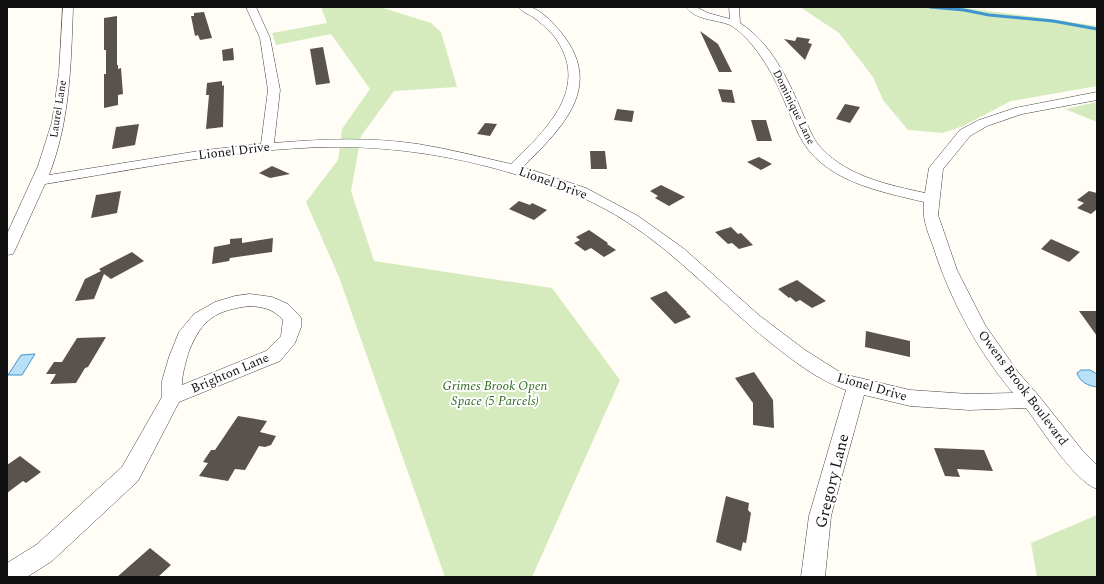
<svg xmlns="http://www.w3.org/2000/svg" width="1104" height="584" font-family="Spectral,serif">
<rect width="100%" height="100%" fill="#fffdf5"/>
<path fill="#d5ebbd" d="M321,7H380L431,23L441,32L457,87L394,91L361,136L351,191L374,261L552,288L620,380L532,577H445L339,277L306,202L338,160L342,129L370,89L331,34L276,45L272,33L327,23Z
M800,7H956L1044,18L1097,26V86L1011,101L963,126L943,133L908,130L883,100L873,77L839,33Z
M1097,102V122L1065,109Z
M1097,515V577H1037L1031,543Z"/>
<path fill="#b9e0f7" stroke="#3f96cf" d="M35,354L22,375H8L21,355Z
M1081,370H1090L1097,374V387C1088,386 1080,382 1077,373Z"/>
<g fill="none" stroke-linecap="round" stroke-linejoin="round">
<path stroke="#3f96cf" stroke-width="3" d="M930,7L964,10L989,15L1053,21L1097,29"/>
</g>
<path fill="#5a524d" d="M204,12L212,38L200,40L198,35L195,36L191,16H194V13Z
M117,16V65H118V69L121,68L123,94L118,95V105L104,108V74H106V50H104V18Z
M700,31L718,44L732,72H719Z
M797,37L810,39L808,43L812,44L805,60L784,39L795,41Z
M323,47L330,83L316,85L310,49Z
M233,48L234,60L223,61L222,50Z
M222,81V86L224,85L223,127L206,129L209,95H206L207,83Z
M718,89L732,90L735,103L722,102Z
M845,104L860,107L850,123L836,119Z
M617,109L634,111L632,122L614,120Z
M751,120H766L772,141H757Z
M485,123L497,124L490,136L477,134Z
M139,124L135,145L112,149L116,127Z
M590,151H605L607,169H591Z
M759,157L772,164L761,170L747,162Z
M272,166L290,174L270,178L259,173Z
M661,185L685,197L669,206L655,198L658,196L650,191Z
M121,191L117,213L91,218L96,195Z
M1089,191L1097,193V209L1091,214L1077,208L1084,203L1077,200Z
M519,201L530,205L532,203L547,210L534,220L509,209Z
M731,227L738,234L741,233L753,245L739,249L732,243L728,244L715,232Z
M589,230L608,243L607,244L616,250L604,257L591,248L585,251L574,243L580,240L576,237Z
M242,238V243L273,238L272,252L230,258L229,261L212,264L214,247L230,244V239Z
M1051,239L1080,252L1069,262L1041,249Z
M132,252L144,261L111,279L104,274L94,299L75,301L85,279L101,271L99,269Z
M797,280L826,301L812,308L800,300L796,302L790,297L789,298L778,289Z
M666,291L687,312H686L691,317L675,324L650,298Z
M1079,311H1097V336Z
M866,331L910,341V357L865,347Z
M106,337L88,367L85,368L76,383L50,384L56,374H46L54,362H62L77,338Z
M754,372L773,400L774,428L753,425V403L735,378Z
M238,416L267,421L260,432L276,436L271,445L265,447L259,446L245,470L235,469L228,481L199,476L208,463L203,462L211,450H215Z
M934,448L984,450L993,471L957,469L960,477L945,476Z
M20,456L41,472L26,483L23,481L7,493V465Z
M726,496L749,503L748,510L751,513L746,543L743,542L741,551L716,542Z
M150,548L171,565L158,577H117Z"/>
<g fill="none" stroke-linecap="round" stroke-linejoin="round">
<g stroke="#444" stroke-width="1">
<path id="minor" d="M63,7H73C71,65 70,121 49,175L205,150L261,144L268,90L260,38L246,7H256L270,38L280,90L274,143C322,139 370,137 418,144C449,149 480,157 511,164C547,129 592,87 554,36C548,29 541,23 533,17C528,14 522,12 518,7C522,7 527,6 530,7C541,10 552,22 559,30C606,85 564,126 523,167L586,188L638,216L683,248L760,316L805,350L843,374L910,390L969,394L1013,393C977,350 950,299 933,246C927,230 922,218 924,202C878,191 822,181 799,135C782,98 775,70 747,39C742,34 737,29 730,25C716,19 696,21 686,7H696L708,13L730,19L729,7H739L740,23C771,43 788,79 802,112C808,125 812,139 822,149C849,177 889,185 925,193L929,168L960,130L979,120L1015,108L1097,92V100L1022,114L987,126L970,136L943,169L938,215L957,270L985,325L1018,372L1038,395L1082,450L1097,465V489C1074,481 1041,428 1026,408L969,410L910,406L864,395L831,516L825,577H801L809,516L846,390C818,380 795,362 772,344C723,305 680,256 627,222C612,212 594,203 577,195C562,187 544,183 527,178C463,157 395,146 328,147C233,149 138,169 45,184L15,250L13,254L7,255V234L38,166L52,122L59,73Z
M250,294L272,297L288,304L298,314L301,318V327L295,343L280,361L179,402L138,481L52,561L27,577H7V563L36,545L122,467L162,397V381L169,357L179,332L194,314L215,302L235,296ZM250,306C264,307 273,309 283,320L281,336L266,351L182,385C182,374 186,361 189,351C202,319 216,310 250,306Z"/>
</g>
<use href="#minor" fill="#fff" fill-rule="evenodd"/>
</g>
<g text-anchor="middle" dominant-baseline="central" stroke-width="4" stroke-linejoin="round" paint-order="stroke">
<g font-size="11" fill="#111" stroke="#fff">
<text transform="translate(794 107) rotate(64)">Dominique Lane</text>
<text transform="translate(58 109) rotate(-81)">Laurel Lane</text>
</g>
<g font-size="13" fill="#111" stroke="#fff">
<text transform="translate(234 151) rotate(-7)">Lionel Drive</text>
<text transform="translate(553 183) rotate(20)">Lionel Drive</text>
<text transform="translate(230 373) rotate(-23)">Brighton Lane</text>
<text transform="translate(872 387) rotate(16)">Lionel Drive</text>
<text transform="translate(1023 388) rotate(53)">Owens Brook Boulevard</text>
</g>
<g font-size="13" font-style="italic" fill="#2f6b1f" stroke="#fff">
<text x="495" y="386">Grimes Brook Open<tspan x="495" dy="15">Space (5 Parcels)</tspan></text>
</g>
<g font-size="16" fill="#111" stroke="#fff">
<text transform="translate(832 481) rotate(-76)">Gregory Lane</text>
</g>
</g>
<rect width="1104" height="584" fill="none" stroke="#111111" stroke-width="16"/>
</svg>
